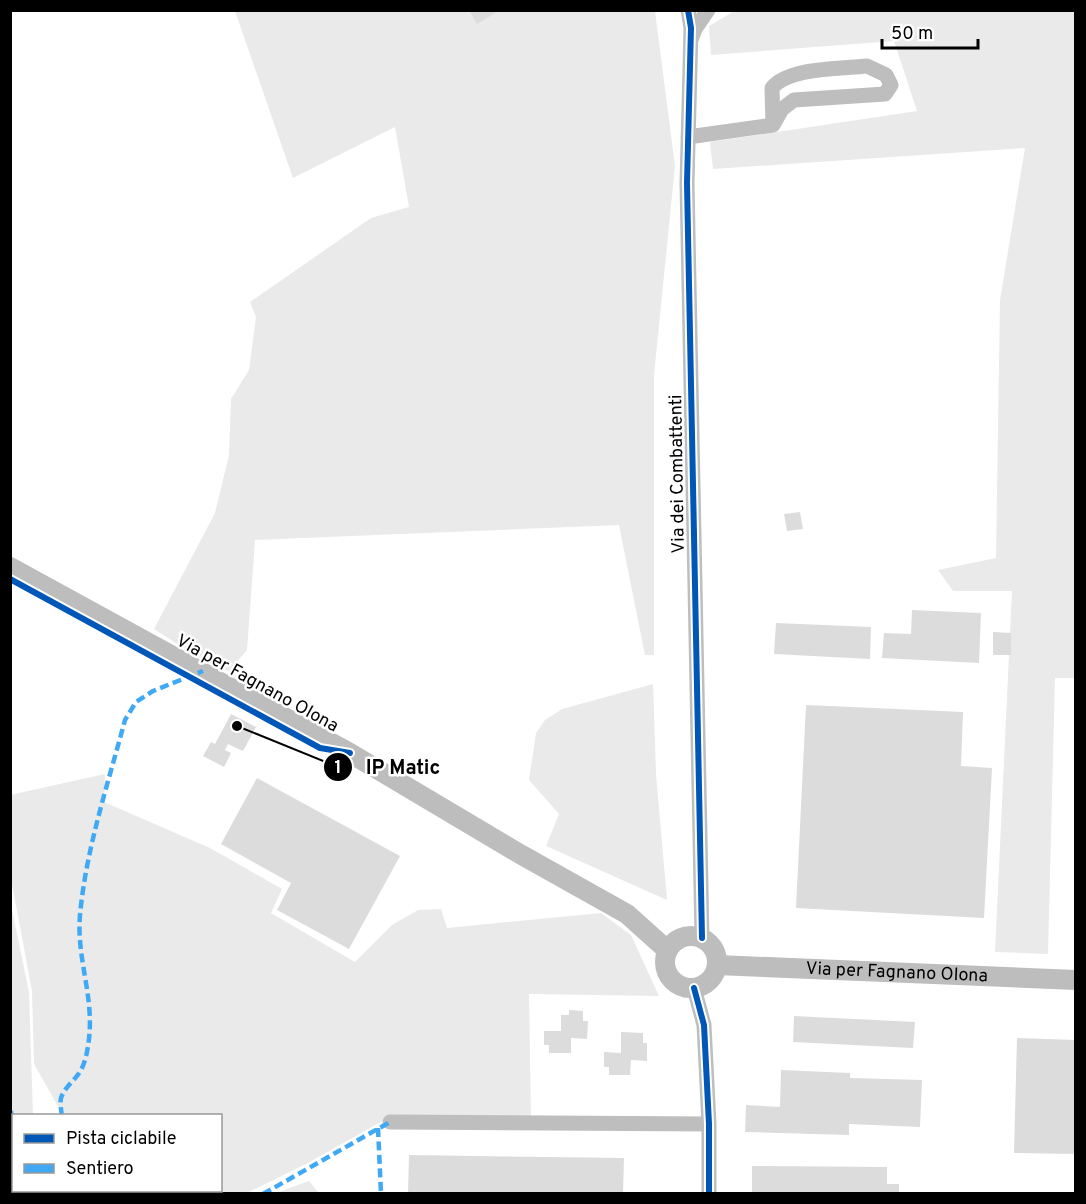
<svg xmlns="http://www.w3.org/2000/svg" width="1086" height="1204" font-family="Overpass,sans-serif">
<rect width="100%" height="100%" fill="#fff"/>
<path fill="#eaeaea" d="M736,10L1075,11L1076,678H1055L1048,954L995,952L1012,591H953L938,570L996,558L1000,300L1025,148L713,169L710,142L917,111L894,41L711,55L709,26Z
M235,11H655L675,166L654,375V655H645L619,525L255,540L247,650L229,671L209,664L154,629L215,513L229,455L231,399L249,370L256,317L250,302L371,218L409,207L395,127L293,178Z
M653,684L656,774L667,900L546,846L559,814L529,780L536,733L545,720L562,709Z
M105,774L104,802L210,848L282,889L271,913L355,962L392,925L418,910L441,909L447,928L601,913L631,935L659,996L529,994L531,1118H388L304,1165L247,1193H126L122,1191L220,1190V1116L63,1115L34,1064L32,991L11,879L10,795Z
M10,900L29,992L33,1115L14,1116V1190L34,1191L35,1193H11Z
M309,1181L319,1193H276Z"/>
<path fill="#dcdcdc" d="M469,10H500L477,24Z
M800,512L803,529L787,531L784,514Z
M912,610L981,613L979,663L882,658L884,633L911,634Z
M776,623L871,627L870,659L774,654Z
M993,632L1011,633V655H993Z
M806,705L963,712L961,766L992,768L984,918L796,908Z
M231,714L256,727L243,751L228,744L225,750L231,753L224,767L203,756L211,742L215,744Z
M257,778L400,856L349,949L277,910L291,883L221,844Z
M569,1010L583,1011V1021H588L587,1039L571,1038V1053H549V1045H544V1031H561V1015H569Z
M794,1016L915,1022L913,1048L793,1042Z
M621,1032L643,1033V1043H647V1061L631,1060L630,1075H609V1067H604V1052L621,1053Z
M1017,1038L1076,1040V1154L1014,1153Z
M781,1070L850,1073V1078L922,1080L920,1127L849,1124V1135L745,1132L746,1105L780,1107Z
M409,1155L624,1158L623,1194H408Z
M752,1166L887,1167V1184H899V1194H752Z"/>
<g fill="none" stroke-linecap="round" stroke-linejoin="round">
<path stroke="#bebebe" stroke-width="15" d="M688,10L691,28L687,183L702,938
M691,40L695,29L708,10
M867,66L886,75L891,85L885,94L794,100L782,109L773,125L772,88C789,67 841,69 867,66Z
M688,137L773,125
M694,988L704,1025L709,1124V1194
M390,1122L709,1124"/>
<g stroke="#bdbdbd" stroke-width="20">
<path d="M10,567L350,753L520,854L627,914L667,950"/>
<circle cx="691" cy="962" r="26"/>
<path id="s1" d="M717,965L1076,980"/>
</g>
<path stroke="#3fa9f5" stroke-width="4.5" stroke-dasharray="9 4.5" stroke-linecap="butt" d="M11,1111L14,1143
M62,1116C61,1110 60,1103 61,1098C65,1086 77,1079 82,1068C85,1062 87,1053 88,1046C96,999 76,960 80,915C86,849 108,784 125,720L136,702L153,691L203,671
M378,1128L381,1194
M18,1190V1194
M115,1190L119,1194
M263,1194L390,1122"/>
<g stroke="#fff" stroke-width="10">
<path id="cycleway" d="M688,10L691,28L687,183L702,938
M10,579L320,748L350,753
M694,988L704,1025L709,1124V1194"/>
</g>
<use href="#cycleway" stroke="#0057b8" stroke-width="6"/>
</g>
<g text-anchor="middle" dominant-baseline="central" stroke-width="5" stroke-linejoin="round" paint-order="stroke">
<g font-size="18" fill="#000" stroke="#fff">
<text transform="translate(678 474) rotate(-91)">Via dei Combattenti</text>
<text transform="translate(257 684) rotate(29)">Via per Fagnano Olona</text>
<text stroke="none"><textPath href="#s1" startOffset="180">Via per Fagnano Olona</textPath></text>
</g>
</g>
<path fill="none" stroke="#000" stroke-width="2" d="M237 726L338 767"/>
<g fill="#000" stroke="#fff" stroke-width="2">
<circle cx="237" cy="726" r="6"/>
<circle cx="338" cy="767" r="15"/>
</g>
<g font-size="18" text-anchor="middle" font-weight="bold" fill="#fff">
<text x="338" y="773">1</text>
</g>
<g font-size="20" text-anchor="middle" font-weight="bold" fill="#000" stroke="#fff" stroke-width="5" stroke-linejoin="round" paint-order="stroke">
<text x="403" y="774">IP Matic</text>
</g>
<rect width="1086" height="1204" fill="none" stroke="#000000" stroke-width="24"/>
<rect x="12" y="1114" width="210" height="78" fill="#ffffff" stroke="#999999" stroke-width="1.5"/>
<rect x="24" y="1134" width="30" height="9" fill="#0057b8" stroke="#999999" stroke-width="1.5"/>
<text x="66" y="1144" font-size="18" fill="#000000">Pista ciclabile</text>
<rect x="24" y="1164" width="30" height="9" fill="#3fa9f5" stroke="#999999" stroke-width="1.5"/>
<text x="66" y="1174" font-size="18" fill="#000000">Sentiero</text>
<path d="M882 39v9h96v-9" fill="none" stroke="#000000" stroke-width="3"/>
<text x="891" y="39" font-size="18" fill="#000000" stroke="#ffffff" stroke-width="4.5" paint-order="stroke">50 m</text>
</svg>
